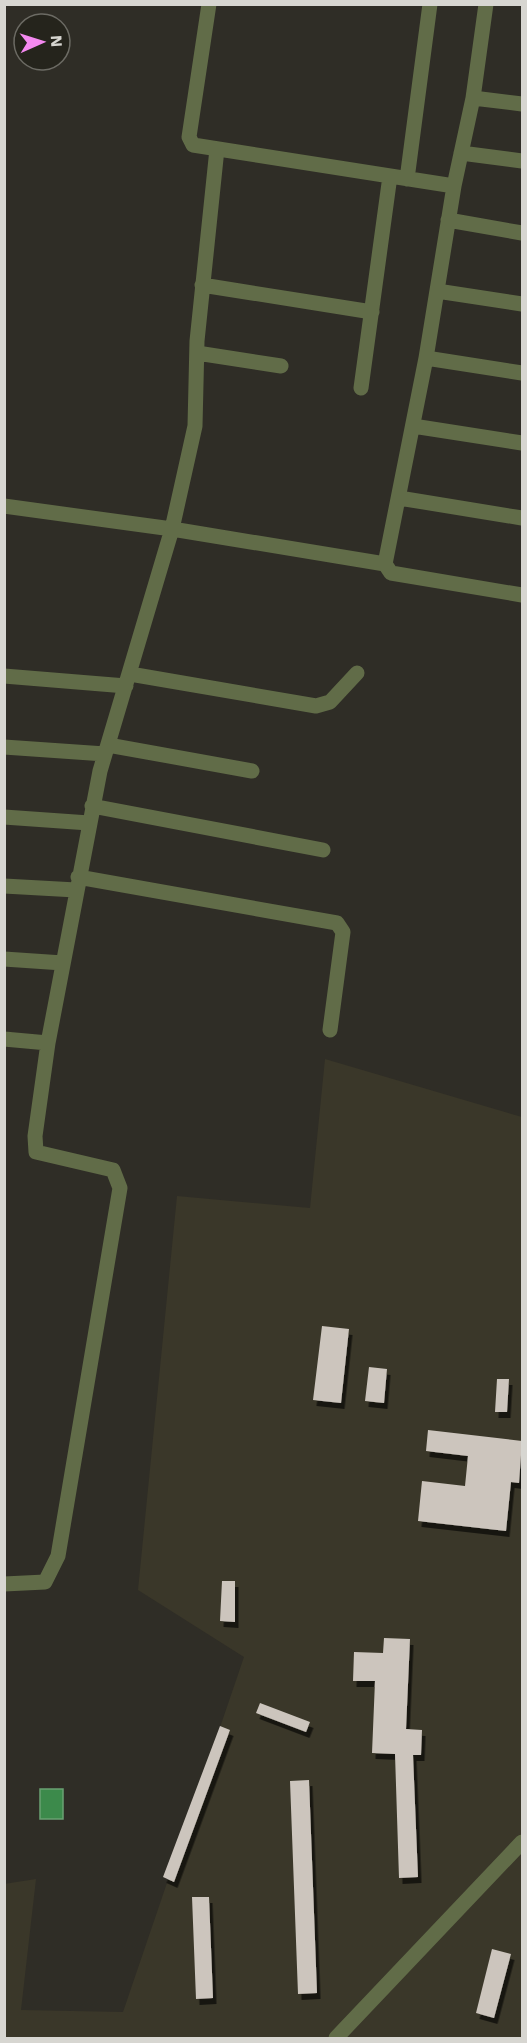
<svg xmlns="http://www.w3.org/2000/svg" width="527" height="2043" font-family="'Work Sans',sans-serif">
<defs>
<filter id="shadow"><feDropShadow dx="3.5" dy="6" stdDeviation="0" flood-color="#0009"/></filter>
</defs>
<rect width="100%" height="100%" fill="#2f2d26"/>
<path fill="#3a3729" d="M325,1059L522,1117V2038H5L4,1884L36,1879L21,2010L123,2012L244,1657L138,1590L177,1196L310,1208Z"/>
<path fill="#3c8a4b" stroke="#6aa173" stroke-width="1.5" d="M40,1789H63V1819H40Z"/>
<path fill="#ccc5bd" filter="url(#shadow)" d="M322,1326L349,1329L341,1403L313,1400Z
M369,1367L387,1369L384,1403L365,1401Z
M497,1379H509L507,1412H495Z
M428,1430L522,1441L519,1483L511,1482L506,1531L418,1521L422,1481L465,1486L468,1456L426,1451Z
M222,1581H235V1622L220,1621Z
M384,1638L410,1639L406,1729L422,1730L421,1755H413L418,1877L399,1878L395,1754L372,1753L375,1681H353L354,1652L383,1653Z
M260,1703L310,1722L306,1732L256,1713Z
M220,1726L230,1730L174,1882L163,1877Z
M309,1780L317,1993L298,1994L290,1781Z
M192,1897H209L213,1998L196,1999Z
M492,1949L511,1954L494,2018L476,2013Z"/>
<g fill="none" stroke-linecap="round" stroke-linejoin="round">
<path stroke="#616c48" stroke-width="15" d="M209,4L189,137L193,145L454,186
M473,98L522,104
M461,153L522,161
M407,179L430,4
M448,220L522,233
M202,285L372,312
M437,291L522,304
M197,353L281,366
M426,358L522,373
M361,388L390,176
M413,426L522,443
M399,498L522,518
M4,506L172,529L385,564L426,358L454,186L473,98L486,4
M385,564L391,573L522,595
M130,674L316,706L330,702L357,673
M4,676L126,686
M108,745L252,771
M4,747L105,754
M92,806L323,850
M4,817L89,823
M78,877L337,923L343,932L330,1030
M4,886L76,890
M4,959L63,963
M4,1039L48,1043
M4,1584L45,1582L58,1556L120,1188L113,1170L36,1152L35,1136L48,1043L100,771L172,529L195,426L197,341L217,149
M336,2038L522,1842"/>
</g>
<rect width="527" height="2043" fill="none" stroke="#d7d6d1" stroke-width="12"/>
<g transform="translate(42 42) rotate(87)"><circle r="28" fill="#25241c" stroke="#6c6b64" stroke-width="1.5"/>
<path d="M0-4.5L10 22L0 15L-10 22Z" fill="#f489f0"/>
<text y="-9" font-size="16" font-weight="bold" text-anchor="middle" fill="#d7d6d1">N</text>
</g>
</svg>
